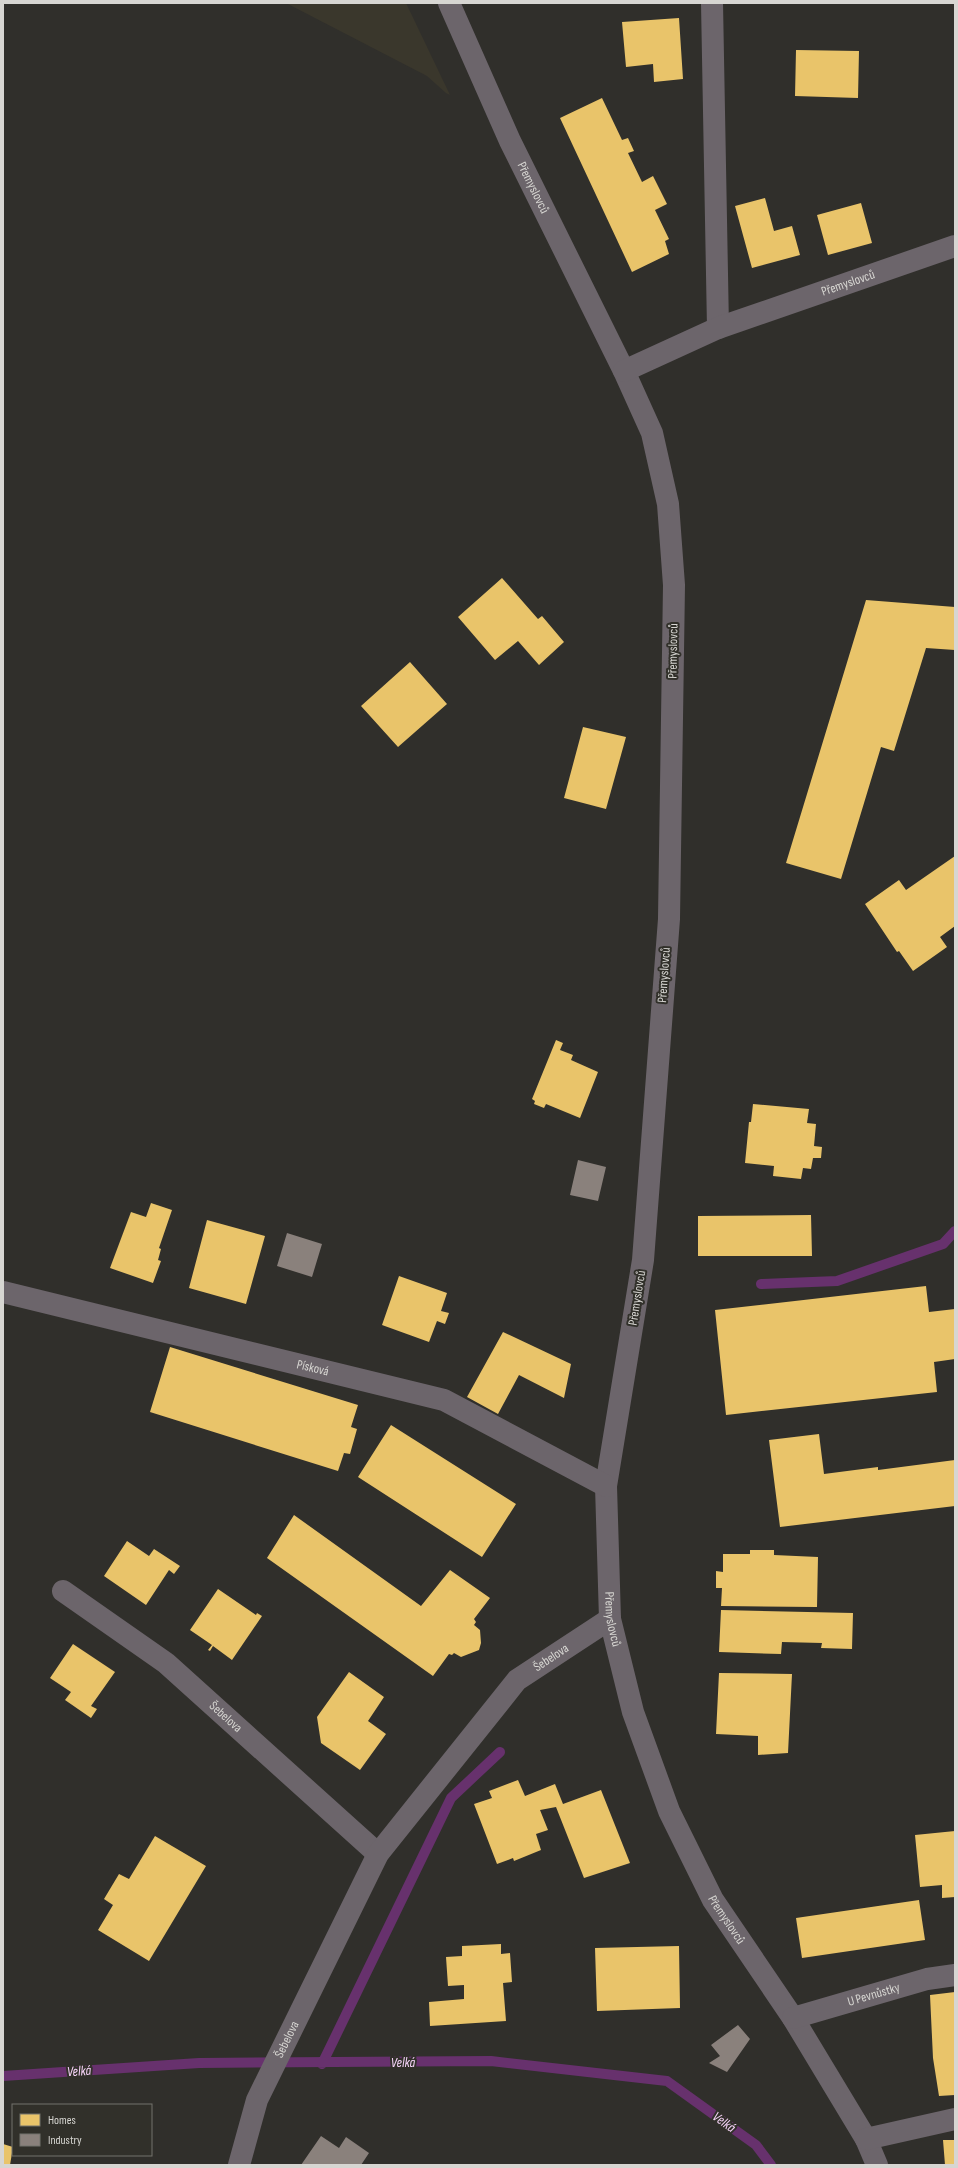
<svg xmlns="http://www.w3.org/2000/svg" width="958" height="2168" font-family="'Sofia Sans Condensed',sans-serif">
<rect width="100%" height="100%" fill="#302f2b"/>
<path fill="#3a372c" d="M286,3H406L450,95L446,93L427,76Z"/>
<path fill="#e9c46a" d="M679,18L683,79L654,82L653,64L626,67L622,22Z
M796,50L859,51L858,98L795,96Z
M602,98L622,140L628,138L634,151L628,153L642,182L653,176L667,204L655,210L669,239L665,241L669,254L632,272L560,118Z
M765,198L774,231L792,226L800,255L752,268L735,206Z
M861,203L872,243L828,255L817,215Z
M502,578L538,619L542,616L564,642L539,665L518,641L495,660L458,617Z
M866,600L955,607V650L926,648L894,751L881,747L841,879L786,863Z
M410,662L447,704L398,747L361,706Z
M583,727L626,737L606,809L564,798Z
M955,856V926L940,937L947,947L913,971L899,951L897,952L865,904L899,880L906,890Z
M556,1040L563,1043L560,1050L573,1055L571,1060L598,1072L580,1118L546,1104L544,1108L534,1104L535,1101L532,1099Z
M753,1104L809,1109L807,1123L816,1124L814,1146L822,1147L821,1158H813L811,1169L803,1168L801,1179L773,1176L774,1166L745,1163L749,1122H751Z
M151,1203L172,1210L159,1248L161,1249L158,1260L161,1261L153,1283L110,1268L131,1212L146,1217Z
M811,1215L812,1256H698V1216Z
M207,1220L265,1236L246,1304L189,1288Z
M399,1276L447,1293L441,1311L449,1313L445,1324L437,1321L429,1342L382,1325Z
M926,1286L929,1312L955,1309V1359L934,1362L937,1392L726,1415L715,1310Z
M503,1332L571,1364L564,1398L519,1375L498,1414L467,1397Z
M170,1347L358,1405L351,1427L357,1429L350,1454L344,1453L338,1471L150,1412Z
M391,1425L516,1504L482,1557L358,1477Z
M819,1434L824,1474L878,1467V1470L955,1460V1506L780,1527L769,1440Z
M294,1515L421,1606L450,1570L490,1598L474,1619L476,1622L474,1625L480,1630L481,1643L479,1650L461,1657L454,1653L452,1655L449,1654L433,1676L267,1558Z
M127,1541L149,1556L154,1549L180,1566L174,1574L169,1570L146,1605L104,1576Z
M750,1550H774V1555L818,1557L817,1607L721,1606L722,1588H716V1571L723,1572V1554H750Z
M218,1589L256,1615L257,1613L262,1616L232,1660L213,1646L210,1651L208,1650L212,1645L190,1630Z
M721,1610L853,1613L852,1649L821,1648L822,1643L782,1642L781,1654L719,1652Z
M73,1644L115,1672L91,1706L97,1709L91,1718L65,1700L71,1692L50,1678Z
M349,1672L384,1697L368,1721L386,1734L360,1770L321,1743L317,1717Z
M719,1673L792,1674L788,1753L758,1755V1736L716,1734Z
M518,1780L525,1796L555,1784L563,1804L601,1790L630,1863L584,1878L556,1807L540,1810L548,1830L536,1834L541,1850L514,1861L513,1858L497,1864L474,1804L492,1798L489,1791Z
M955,1831V1897L942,1898V1885L920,1887L915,1835Z
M155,1836L206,1866L149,1961L98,1930L113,1905L104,1899L119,1874L129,1879Z
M919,1900L925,1940L802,1958L796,1918Z
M501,1944V1954L510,1953L512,1982L503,1983L506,2021L430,2026L429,2002L464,1999V1985L448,1986L446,1957L462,1956V1946Z
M679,1946L680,2008L597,2011L595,1948Z
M955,1992V2095L939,2096L933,2058L930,1995Z
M943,2140H955V2165H945Z
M3,2144L13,2147L10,2165H3Z"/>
<path fill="#8a817c" d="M578,1160L606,1167L598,1201L570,1195Z
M287,1233L322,1244L312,1277L277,1266Z
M738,2025L750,2039L727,2072L709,2063L720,2056L711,2045Z
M321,2136L339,2148L346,2137L369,2153L361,2165H301Z"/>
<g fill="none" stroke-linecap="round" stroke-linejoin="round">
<path stroke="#67316d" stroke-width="10" d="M761,1284L837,1281L943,1244L955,1231
M322,2064L451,1798L500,1752
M3,2076L199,2063L491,2061L667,2081L756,2145L771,2165"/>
<g stroke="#6c656b" stroke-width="22">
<path id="s1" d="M449,3L510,141L624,371L652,433L668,504L674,585L669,919L643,1260L606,1486L610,1619L633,1712L669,1811L713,1900L793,2018L866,2139L877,2165"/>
<path d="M712,3L718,328"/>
<path id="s2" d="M624,371L718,328L955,246"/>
<path id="s3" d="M3,1292L444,1400L606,1486"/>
<path id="s4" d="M63,1591L166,1663L378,1854"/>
<path id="s5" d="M793,2018L927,1979L955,1975"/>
<path d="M866,2139L955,2119"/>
<path id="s6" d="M239,2165L257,2100L378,1854L517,1680L610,1619"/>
</g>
</g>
<g text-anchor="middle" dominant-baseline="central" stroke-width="4" stroke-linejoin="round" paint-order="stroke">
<g font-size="13" fill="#d7d6d2" stroke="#31302a">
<text stroke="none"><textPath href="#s1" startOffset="203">Přemyslovců</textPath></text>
<text stroke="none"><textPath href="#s2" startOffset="241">Přemyslovců</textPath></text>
<text transform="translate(673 651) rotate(-89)">Přemyslovců</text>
<text transform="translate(664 975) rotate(-86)">Přemyslovců</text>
<text transform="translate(637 1298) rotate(-81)">Přemyslovců</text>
<text stroke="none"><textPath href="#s3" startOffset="319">Písková</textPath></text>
<text stroke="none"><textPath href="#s1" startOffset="1668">Přemyslovců</textPath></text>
<text stroke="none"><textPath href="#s6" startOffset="605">Šebelova</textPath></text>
<text stroke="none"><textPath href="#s4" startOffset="206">Šebelova</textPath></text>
<text stroke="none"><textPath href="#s1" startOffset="1992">Přemyslovců</textPath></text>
<text stroke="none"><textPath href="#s5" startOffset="84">U Pevnůstky</textPath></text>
<text stroke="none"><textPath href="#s6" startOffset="135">Šebelova</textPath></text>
</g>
<g font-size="14" font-style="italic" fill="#f6d4f9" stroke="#31302a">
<text x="403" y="2062">Velká</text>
<text transform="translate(79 2071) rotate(-4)">Velká</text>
<text transform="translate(724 2122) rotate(36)">Velká</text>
</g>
</g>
<rect width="958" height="2168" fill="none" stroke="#d7d6d2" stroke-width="8"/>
<rect x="12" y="2104" width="140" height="52" fill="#31302a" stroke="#73726d"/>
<rect x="20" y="2114" width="20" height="12" fill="#e9c46a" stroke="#73726d"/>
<text x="48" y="2124" font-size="12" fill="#d7d6d2">Homes</text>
<rect x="20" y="2134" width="20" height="12" fill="#8a817c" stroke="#73726d"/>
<text x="48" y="2144" font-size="12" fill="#d7d6d2">Industry</text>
</svg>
